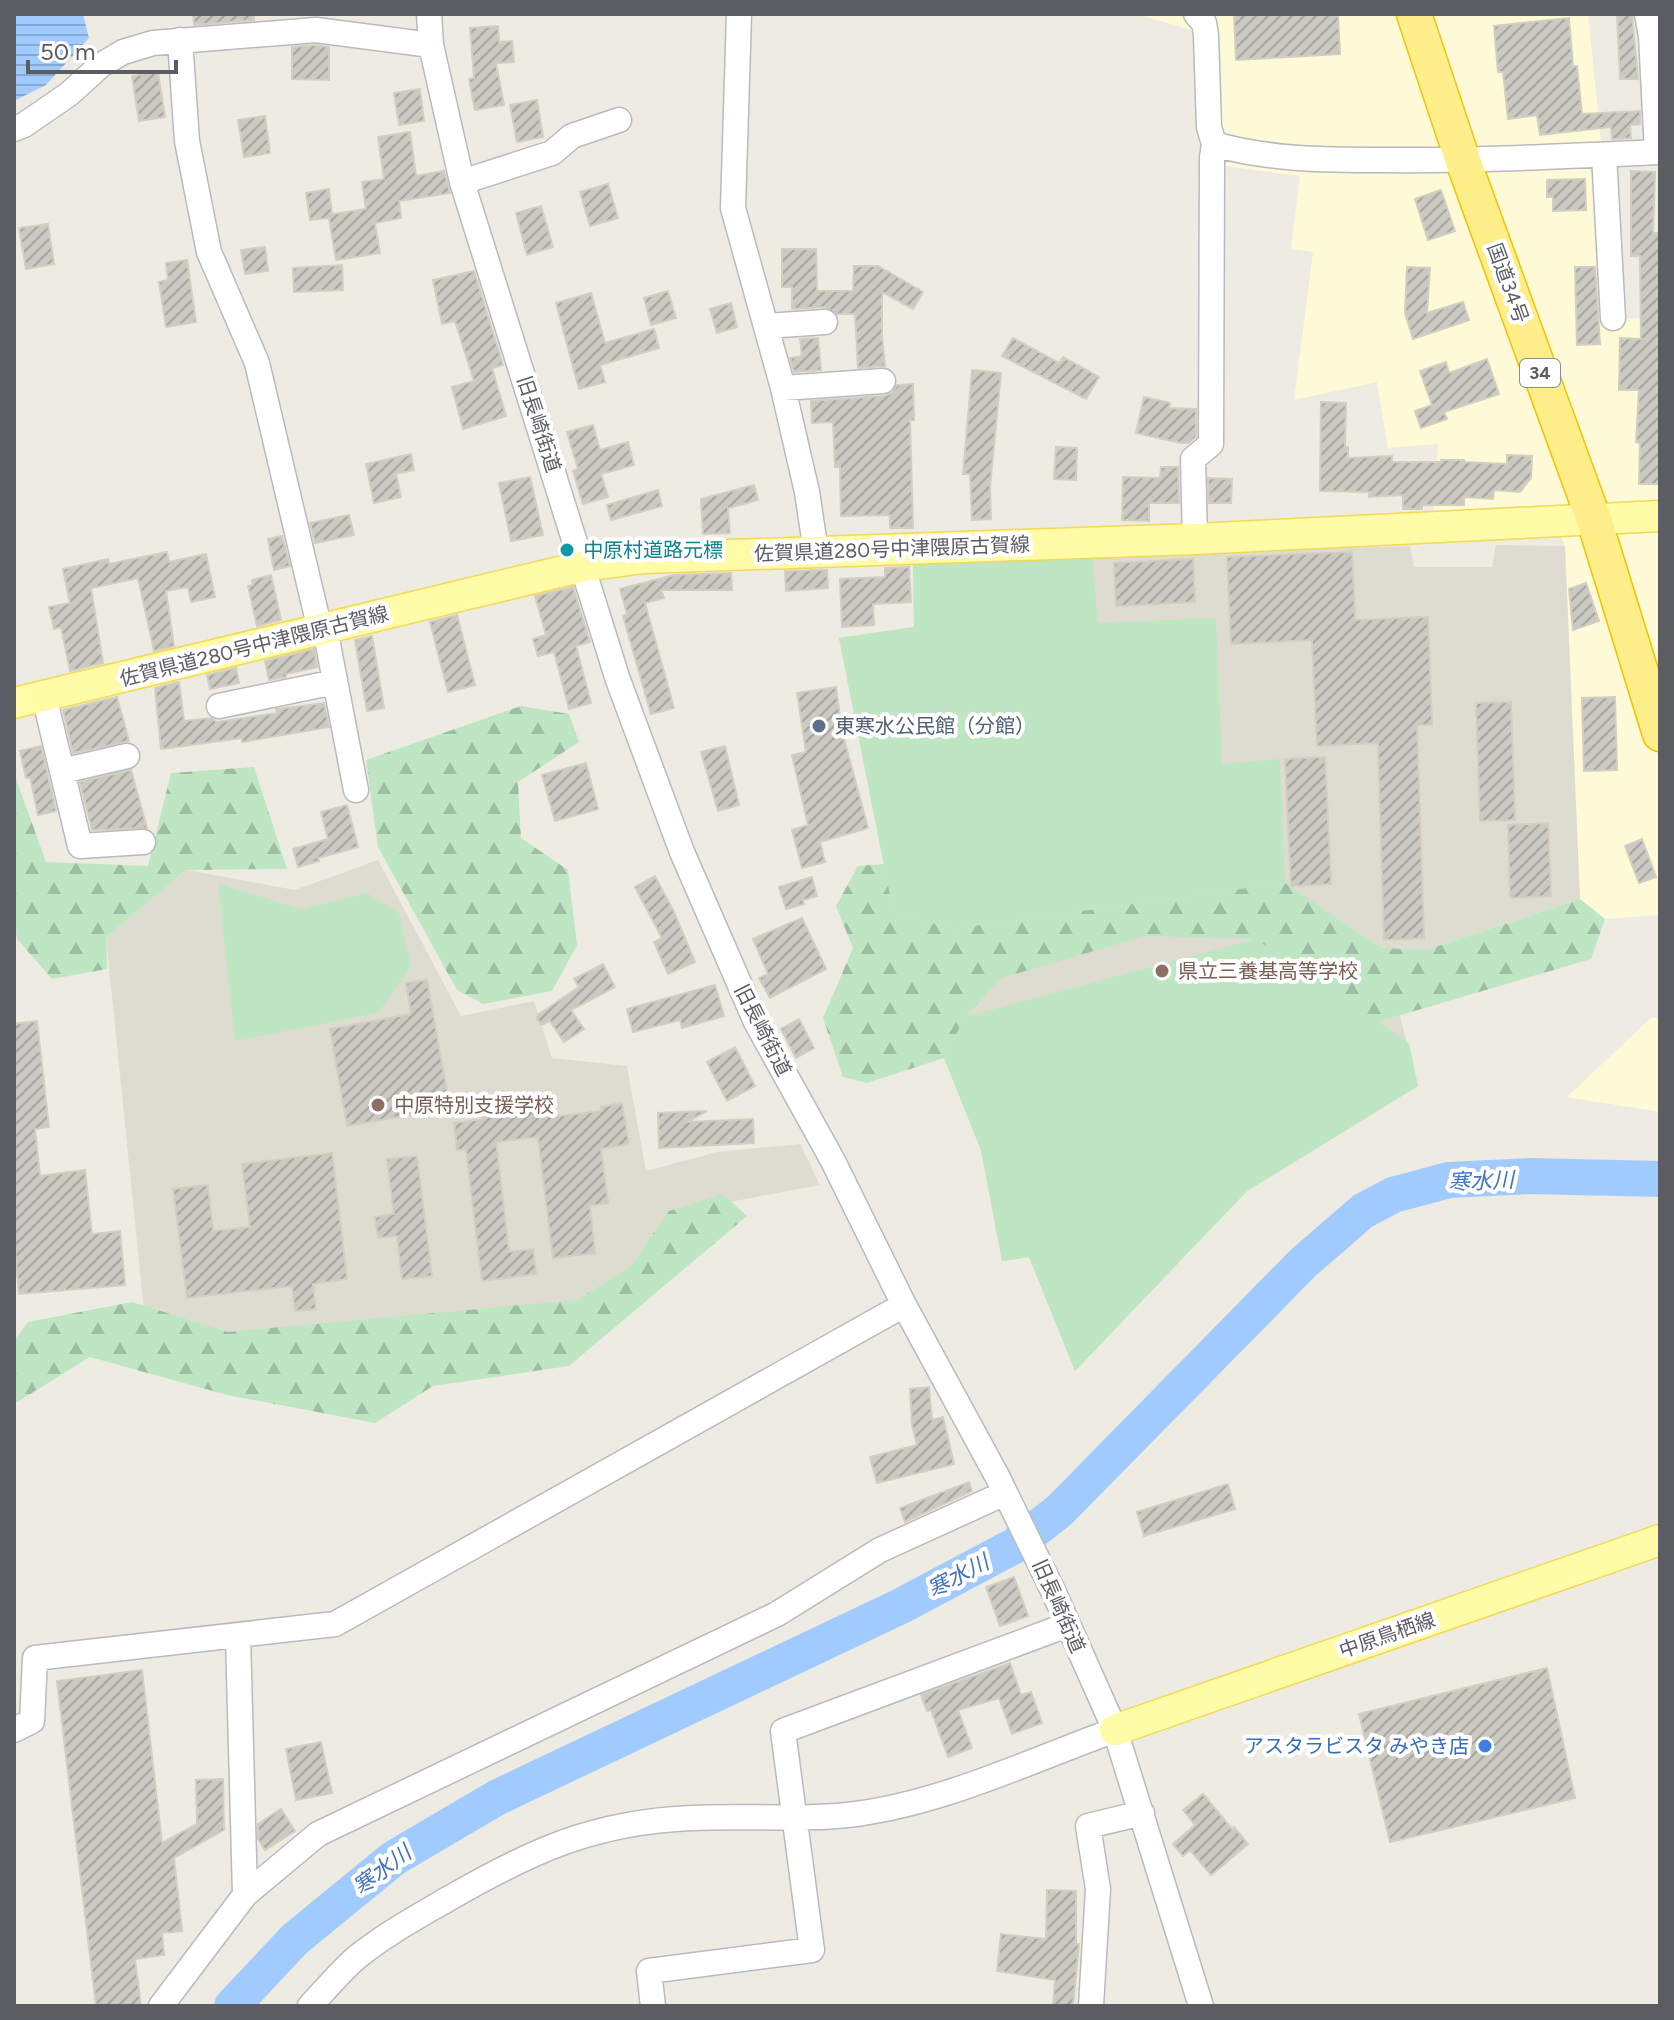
<svg xmlns="http://www.w3.org/2000/svg" width="1674" height="2020" font-family="Figtree,'Noto Sans JP',sans-serif">
<defs>
<pattern id="forest-firs" width="22" height="20" patternUnits="userSpaceOnUse" patternTransform="scale(2)"><rect width="22" height="20" fill="#bee6c3"/><path d="M5 1l3.5 6h-7zM16 11l3.5 6h-7z" fill="#9dbea2"/></pattern>
<pattern id="water-rules" width="6" height="5" patternUnits="userSpaceOnUse" patternTransform="scale(2)"><rect width="6" height="5" fill="#a1cbff"/><path d="M0 2.5h6" fill="none" stroke="#86a8d2"/></pattern>
<pattern id="building-hatch" width="6" height="6" patternUnits="userSpaceOnUse" patternTransform="scale(2)"><rect width="6" height="6" fill="#cac9c2"/><path d="M-1 1l2-2M0 6l6-6M5 7l2-2" fill="none" stroke="#a7a6a1"/></pattern>
</defs>
<rect width="100%" height="100%" fill="#eeece2"/>
<path fill="#fefad7" d="M1137,14H1588L1619,319L1660,318V915L1605,919L1580,899L1565,547L1554,512L1433,518L1438,444L1388,448L1377,382L1294,400L1313,252L1291,249L1300,176L1203,163L1198,32Z
M1660,1017V1112L1567,1097L1651,1018Z"/>
<path fill="#dedcd0" d="M1496,545L1565,546L1580,899L1426,950L1394,993L1418,1086L1247,1191L1075,1371L1029,1257L1002,1261L981,1150L944,1058L893,911L839,638L914,627L913,562L1410,546L1414,567H1492Z
M378,860L461,1016L534,1001L552,1058L627,1066L646,1171L717,1152L800,1144L820,1185L714,1205L582,1313L235,1349L146,1331L106,937L186,870L295,890Z"/>
<path fill="#bee6c3" d="M1092,558L1098,623L1216,618L1222,764L1280,759L1285,883L952,929L893,911L839,638L914,627L913,562Z
M218,884L302,909L367,893L399,913L411,967L378,1013L235,1041Z
M1256,939L1409,1043L1418,1086L1247,1191L1075,1371L1029,1257L1002,1261L981,1150L944,1058L965,1017Z"/>
<path fill="url(#forest-firs)" d="M521,706L569,714L579,742L518,782L521,838L568,870L577,945L552,991L483,1004L457,990L378,847L366,760Z
M254,767L287,869L186,870L106,937L107,969L52,979L17,939L14,911V773L46,862L148,866L171,773Z
M884,864L893,911L952,929L1285,883L1381,948L1426,950L1580,899L1605,919L1591,959L1377,1022L1256,939L1145,936L1001,978L965,1017L944,1058L867,1083L843,1077L823,1018L853,948L836,906L858,866Z
M723,1194L747,1216L569,1366L433,1386L375,1423L227,1395L90,1357L14,1404V1341L28,1322L132,1302L228,1332L577,1300L630,1267L669,1211Z"/>
<path fill="url(#water-rules)" d="M14,14H83L89,38L46,85L14,101Z"/>
<g fill="none" stroke-linecap="round" stroke-linejoin="round">
<path stroke="#a1cbff" stroke-width="36" d="M232,2006L295,1939L394,1858L498,1797L901,1606L1014,1546L1059,1511L1304,1262L1363,1211L1393,1195L1449,1180L1530,1176L1660,1179"/>
</g>
<path fill="url(#building-hatch)" stroke="#d2cfc1" stroke-width="2" d="M193,14H254V20L194,25Z
M1234,14H1338L1340,54L1236,60Z
M1617,14H1632L1638,79H1620Z
M1569,18L1573,66H1577L1582,114L1640,111V124L1630,125L1631,138L1612,139L1611,127L1540,135L1537,115L1508,119L1503,72H1498L1494,26Z
M498,26L499,42L512,41L514,62L496,63L504,105L475,110L469,79L474,78L470,28Z
M316,45L329,47V80L292,79V47Z
M158,72L165,117L139,121L132,76Z
M420,89L424,121L399,125L394,93Z
M537,100L543,137L517,142L510,105Z
M265,116L270,153L244,157L238,120Z
M410,132L416,176L444,171L450,193L399,201L401,218L375,223L380,253L336,260L329,218L310,220L306,193L329,189L332,214L366,209L362,182L384,179L378,137Z
M1631,171L1655,172L1653,233H1660V484H1639L1640,443L1636,442L1639,390H1619L1620,338L1641,339L1640,256H1631Z
M1585,179L1586,210L1553,211V197H1547V180Z
M608,184L618,218L590,226L580,192Z
M1441,190L1455,231L1428,240L1415,199Z
M541,206L553,247L527,255L516,213Z
M48,224L54,264L26,269L19,228Z
M265,247L268,271L245,274L241,250Z
M782,249H816L817,291H853L854,266H878L923,292L913,309L882,292V336L885,366L858,368L855,314H837L825,307L792,309V287H782Z
M187,260L196,322L166,327L159,282L168,280L166,263Z
M342,265L343,290L294,292L293,268Z
M1407,267L1430,268L1427,313L1463,302L1469,320L1413,339L1405,313Z
M1575,267H1595L1600,344L1577,345Z
M474,271L503,365L492,368L506,416L463,429L452,387L474,381L455,321L442,324L433,280Z
M668,291L676,318L651,325L644,298Z
M591,293L605,343L654,329L659,348L600,365L605,382L579,389L556,303Z
M731,303L737,327L717,333L710,309Z
M818,338L821,370L794,372L790,358L802,356L800,339Z
M1013,338L1059,363L1063,357L1099,377L1086,399L1002,356Z
M1487,359L1499,394L1444,412L1447,419L1421,428L1415,411L1432,405L1420,371L1446,362L1449,373Z
M972,370L1001,373L990,487L991,519L972,520L970,474H963Z
M913,384L914,420H910L913,528H890V515L841,516L840,467H835L833,422L812,423L811,401L884,396L892,393L897,385Z
M1144,397L1170,403L1169,408L1196,409V437L1188,443H1181L1136,433Z
M1321,402L1346,403L1345,447H1348V458L1392,456V462H1441V460H1464V462L1507,464V455L1532,456L1531,478L1520,492L1494,490L1493,499L1464,497V505H1422V509H1403V495L1369,497V492L1320,491Z
M593,425L600,450L628,442L634,465L601,474L608,497L583,504L573,471L578,469L567,432Z
M1056,447L1077,448L1076,480L1054,479Z
M411,454L414,470L396,474L401,497L374,503L366,464Z
M1161,467H1178L1179,503H1149V521L1122,520L1123,477L1160,478Z
M530,477L543,535L511,541L499,483Z
M1208,478L1232,479L1231,503H1209Z
M754,485L758,500L728,508L730,533L703,534L701,499Z
M658,490L662,506L611,520L607,505Z
M349,515L354,535L315,543L310,523Z
M282,536L290,566L274,570L268,539Z
M167,552L169,562L206,554L215,597L191,602L188,587L166,591L174,646L154,651L138,578L91,588L103,663L70,671L61,627L54,629L49,607L70,603L63,569L108,559L109,564Z
M1352,552L1355,620L1428,617L1432,725H1417L1424,938L1384,940L1378,743L1317,746L1312,640L1231,644L1227,557Z
M1193,559L1195,602L1116,606L1114,563Z
M909,567L911,602L873,604L874,625L842,627L840,579L885,577V568Z
M827,570L828,588L786,591L785,571Z
M731,573L732,590H661L664,598L645,603L674,708L651,714L623,616L627,614L620,589L674,575Z
M271,575L281,620L257,626L248,586L253,585L252,580Z
M1586,583L1599,621L1573,630L1569,589Z
M573,587L590,642L576,646L591,703L569,709L554,652L538,656L533,639L546,635L535,596Z
M457,615L475,685L448,692L430,622Z
M372,636L384,708L367,711L355,640Z
M314,649L317,667L286,674V677L269,680L265,661Z
M236,668L239,683L210,689L207,675Z
M179,682L184,721L211,718L217,722L277,713L276,709L324,703L329,727L242,742V738L161,749L155,688Z
M836,687L842,731L868,828L820,842L825,862L802,868L792,830L808,825L792,755L806,752L797,693Z
M117,697L129,741L73,753L63,710Z
M1615,697L1617,770L1584,771L1582,698Z
M1511,702L1515,820L1480,821L1476,703Z
M41,746L56,811L38,815L30,777L26,778L20,751Z
M725,746L739,805L718,811L701,752Z
M1325,757L1331,884L1291,886L1285,759Z
M586,763L598,809L555,821L542,775Z
M131,770L147,828L92,830L80,782Z
M347,805L358,847L318,858L319,861L298,867L293,849L328,839L321,812Z
M1548,823L1551,896L1510,898L1508,825Z
M1642,839L1656,877L1639,883L1625,846Z
M655,876L674,912L695,962L668,974L654,942L662,938L635,887Z
M812,877L817,896L803,900L804,904L786,909L779,887Z
M802,918L826,969L770,998L759,978L768,974L753,939Z
M603,964L615,987L571,1010L584,1029L564,1042L550,1021L541,1025L536,1016L579,987L574,979Z
M427,980L450,1108L347,1126L330,1029L411,1014L406,983Z
M715,985L724,1016L682,1028L680,1020L633,1032L627,1009Z
M799,1019L814,1048L796,1058L781,1029Z
M37,1021L49,1127L35,1129L40,1176L85,1170L92,1234L120,1231L125,1285L19,1294L14,1237V1024Z
M735,1047L755,1086L727,1101L707,1062Z
M622,1103L629,1144L601,1149L608,1203L590,1206L595,1253L553,1258L538,1137L496,1142L509,1252L533,1249L536,1274L482,1281L466,1149L457,1150L454,1123L484,1119L483,1113L550,1105L551,1117L602,1111L601,1107Z
M707,1111L687,1122L753,1119L754,1143L659,1148L658,1113Z
M332,1153L347,1279L313,1284L316,1309L295,1311L292,1286L187,1298L173,1189L208,1185L213,1231L250,1227L242,1164Z
M417,1156L432,1276L402,1279L397,1236L378,1238L375,1217L394,1214L387,1159Z
M929,1387L932,1420L943,1417L954,1464L877,1483L870,1457L917,1445L912,1425L910,1389Z
M969,1482L972,1491L905,1522L900,1508Z
M1228,1484L1235,1509L1144,1536L1137,1512Z
M1014,1577L1028,1616L1000,1626L986,1587Z
M1010,1663L1021,1695L1031,1692L1042,1723L1012,1734L999,1698L958,1710L972,1748L948,1757L931,1710L927,1711L921,1695Z
M1547,1668L1575,1798L1390,1842L1359,1714Z
M142,1670L162,1843L197,1824L196,1780L223,1779L224,1830L174,1858L182,1931L162,1933L164,1955L135,1959L141,2006H96L57,1681Z
M321,1742L332,1793L296,1800L286,1749Z
M1203,1794L1232,1829L1234,1827L1248,1844L1211,1875L1190,1850L1183,1856L1173,1844L1195,1825L1183,1810Z
M281,1809L295,1831L265,1850L258,1839V1824Z
M1047,1890L1076,1891V1944H1079L1073,2006H1053L1055,1980L997,1971L1001,1934L1046,1939Z"/>
<g fill="none" stroke-linecap="round" stroke-linejoin="round">
<g stroke="#b8babf" stroke-width="27">
<path id="minor" d="M429,14L431,45L462,182L618,680L682,852L756,1022L833,1161L904,1305L997,1476L1055,1595L1115,1730L1201,2006
M739,14L733,208L783,388L807,492L816,552
M1196,14L1204,23L1206,35L1209,127L1214,144C1269,160 1328,160 1384,160C1476,161 1568,156 1660,152
M1647,14L1651,36L1657,152
M180,40L187,141L209,252L257,363L320,630L327,639L356,790
M14,129L24,125L69,94L101,65L123,52L153,43L316,30L431,45
M1604,155L1613,318
M462,182L552,153L572,136L619,120
M766,326L825,322
M783,388L883,381
M1195,539L1193,459L1211,444L1212,157L1214,144
M44,696L80,846L143,842
M219,706L335,682
M62,771L127,756
M238,1636L245,1895
M14,1730L32,1721L35,1658L335,1624L904,1305
M161,2006L245,1895L318,1834L777,1614L880,1550L1003,1494
M310,2006C325,1990 340,1972 356,1958C384,1935 417,1917 448,1899C531,1851 594,1822 692,1818C747,1815 802,1821 856,1814C945,1802 1030,1761 1115,1730
M653,2006L649,1971L812,1950L783,1731L1067,1625
M1091,2006L1098,1889L1088,1826L1142,1813"/>
</g>
<g stroke="#f2d957" stroke-width="33">
<path id="major" d="M14,703L584,566L644,558L1195,539L1660,516
M1115,1730L1660,1540"/>
</g>
<g stroke="#f0c200" stroke-width="37">
<path id="highway" d="M1414,14L1463,161L1594,520L1660,734"/>
</g>
<use href="#minor" stroke="#fff" stroke-width="24"/>
<use href="#major" stroke="#fffba6" stroke-width="30"/>
<use href="#highway" stroke="#fdee8a" stroke-width="34"/>
</g>
<circle fill="#0f9aa8" stroke="#fff" stroke-width="3" cx="567" cy="550" r="8"/>
<circle fill="#5c6f8a" stroke="#fff" stroke-width="3" cx="819" cy="726" r="8"/>
<g fill="#8d6e63" stroke="#fff" stroke-width="3">
<circle cx="1162" cy="971" r="8"/>
<circle cx="378" cy="1105" r="8"/>
</g>
<circle fill="#3f7fe0" stroke="#fff" stroke-width="3" cx="1485" cy="1746" r="8"/>
<g text-anchor="middle" dominant-baseline="central" stroke-width="8" stroke-linejoin="round" paint-order="stroke">
<rect fill="#fff" stroke="#8c8e92" stroke-width="2" x="1520" y="359" width="40" height="28" rx="6"/>
<g font-size="18" font-weight="bold" fill="#5b5d63">
<text x="1540" y="373">34</text>
</g>
<g font-size="20" fill="#5b5d63" stroke="#fff">
<text transform="translate(1508 283) rotate(70)">国道34号</text>
<text transform="translate(539 424) rotate(72)">旧長崎街道</text>
<text transform="translate(892 549) rotate(-2)">佐賀県道280号中津隈原古賀線</text>
<text transform="translate(254 646) rotate(-14)">佐賀県道280号中津隈原古賀線</text>
<text transform="translate(763 1030) rotate(63)">旧長崎街道</text>
<text transform="translate(1059 1606) rotate(66)">旧長崎街道</text>
<text transform="translate(1387 1635) rotate(-19)">中原鳥栖線</text>
</g>
<g font-size="20" fill="#0d838f" stroke="#fff" text-anchor="start">
<text x="583" y="550">中原村道路元標</text>
</g>
<g font-size="20" fill="#4e5e75" stroke="#fff" text-anchor="start">
<text x="835" y="726">東寒水公民館（分館）</text>
</g>
<g font-size="20" fill="#785e54" stroke="#fff" text-anchor="start">
<text x="1178" y="971">県立三養基高等学校</text>
<text x="394" y="1105">中原特別支援学校</text>
</g>
<g font-size="20" fill="#366cbe" stroke="#fff" text-anchor="end">
<text x="1469" y="1746">アスタラビスタ みやき店</text>
</g>
<g font-size="22" font-style="italic" fill="#4372c3" stroke="#fff">
<text transform="translate(1481 1181) rotate(-2)">寒水川</text>
<text transform="translate(958 1576) rotate(-28)">寒水川</text>
<text transform="translate(382 1870) rotate(-37)">寒水川</text>
</g>
</g>
<rect width="1674" height="2020" fill="none" stroke="#5b5d63" stroke-width="32"/>
<path d="M28 60v12h148v-12" fill="none" stroke="#5b5d63" stroke-width="4"/>
<text x="40" y="60" font-size="24" fill="#5b5d63" stroke="#ffffff" stroke-width="6" paint-order="stroke">50 m</text>
</svg>
